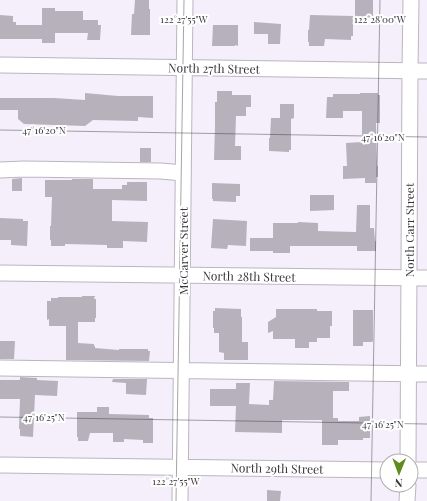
<svg xmlns="http://www.w3.org/2000/svg" width="427" height="501" font-family="'Playfair Display',serif">
<rect width="100%" height="100%" fill="#f5effb"/>
<path fill="#b7b1bc" d="M135,0H149V9H150V35H131L132,14H134Z
M355,0H373V17H355Z
M42,8H55V11H83V20H98V25H101L100,40H87L88,33H55V43H42V39H0V15L13,16V22H16V25H42Z
M310,15L353,16V36H351V40L325,39L324,46H309V42H308V30H309Z
M254,22L281,24L280,44H268V34H254Z
M213,25H238V46L235,45V46H212Z
M217,91H232V95H251V107H246V116H236L235,146H241V160H214L215,126V102H217Z
M85,93L118,96H153V118L138,117V121L93,120L85,126L24,124L18,119V110H0V98H54L85,100Z
M360,93H378V95H380V123H376L377,166H378V177H376V183H365V178L343,179V166H347L346,143L362,142V111H343V118H326L327,97H333V94H360Z
M280,104H294V118L291,119V150H289V152L269,151V138H270L271,118H280Z
M140,148H151V162H140Z
M22,178V191H12V179Z
M72,179H93V189H122V185H127V182H147V201L112,200V221L148,222L147,242L123,241V248H107V245L65,244V246H51V240H50V226H51L52,197H45V180H72Z
M212,183L240,184V196H236V202L213,201V199H212Z
M310,195H334V210L310,211Z
M357,205H370V228H374L375,241H376V251H357V246H290V253H273V251H250V238H273V223H298V222L318,223V231L356,232Z
M0,218L23,219V221H28L27,246L11,245V240H0Z
M213,219L247,221L246,246L228,245L227,249L211,248Z
M82,296H95L94,299H96V318H95V322H78V343L94,344V346H95V348L119,350V349H148V351H150L149,361L66,360V326H49V319L47,320V301H51V298H58V297H82Z
M215,308L241,309V317H242V342H248V360H224V353L219,352V333H214V328H213V311H215Z
M276,309H317V311H332V326H330V338H317V342H309V348H295V339H273V331L268,333V322L276,317Z
M353,310H373V341L372,342H363V346H353Z
M0,341H15L14,359H0Z
M20,377L37,378V380L58,381L57,396L35,395L33,437L20,436V429H19L20,399H0V380H20Z
M113,379H147L146,395L126,394V383L112,382Z
M274,381L349,382V391H333V418H338V421H359V417L370,416V438H363V440H338V445H322V420H282V433L235,432L236,406H210V389H236V383H250L249,404L269,405V400H273Z
M97,407H109V414L149,415V418H153V443H143V440L124,439V442H113V433H90L88,441H78V437H77V412H97Z
M267,490L281,491L280,501H267Z"/>
<g fill="none" stroke-linecap="round" stroke-linejoin="round">
<g stroke="#bbb5c0" stroke-width="17">
<path id="minor" d="M0,65L427,71
M0,170L24,169L161,171L183,173
M0,273L427,278
M0,368L427,374
M408,461L410,71L411,0
M0,465L387,470
M411,470H427
M180,501L185,0
M407,501L408,485"/>
</g>
<use href="#minor" stroke="#fff" stroke-width="15"/>
</g>
<path fill="none" stroke="#39363b" stroke-width="1" stroke-opacity="0.45" d="M0,130L427,137M0,417L427,424M176,501L184,0M371,501L380,0"/>
<g text-anchor="middle" dominant-baseline="central" stroke-width="4" stroke-linejoin="round" paint-order="stroke">
<g font-size="12" fill="#39363b" stroke="#fff">
<text transform="translate(214 68) rotate(1)">North 27th Street</text>
<text transform="translate(409 230) rotate(-90)">North Carr Street</text>
<text transform="translate(183 251) rotate(-90)">McCarver Street</text>
<text transform="translate(249 276) rotate(1)">North 28th Street</text>
<text transform="translate(277 468) rotate(1)">North 29th Street</text>
</g>
</g>
<g font-size="10" text-anchor="middle" fill="#39363b" stroke="#fff" stroke-width="4" stroke-linejoin="round" paint-order="stroke">
<text x="184" y="23">122°27'55"W</text>
<text x="380" y="23">122°28'00"W</text>
<text x="44" y="134">47°16'20"N</text>
<text x="383" y="141">47°16'20"N</text>
<text x="44" y="421">47°16'25"N</text>
<text x="383" y="428">47°16'25"N</text>
<text x="176" y="485">122°27'55"W</text>
</g>
<g transform="translate(399 473) rotate(181)"><circle r="19" fill="#ffffff" stroke="#b0afb1"/>
<path d="M0-3L7 15L0 10L-7 15Z" fill="#5f8c1d"/>
<text y="-6" font-size="11" font-weight="bold" text-anchor="middle" fill="#39363b">N</text>
</g>
</svg>
